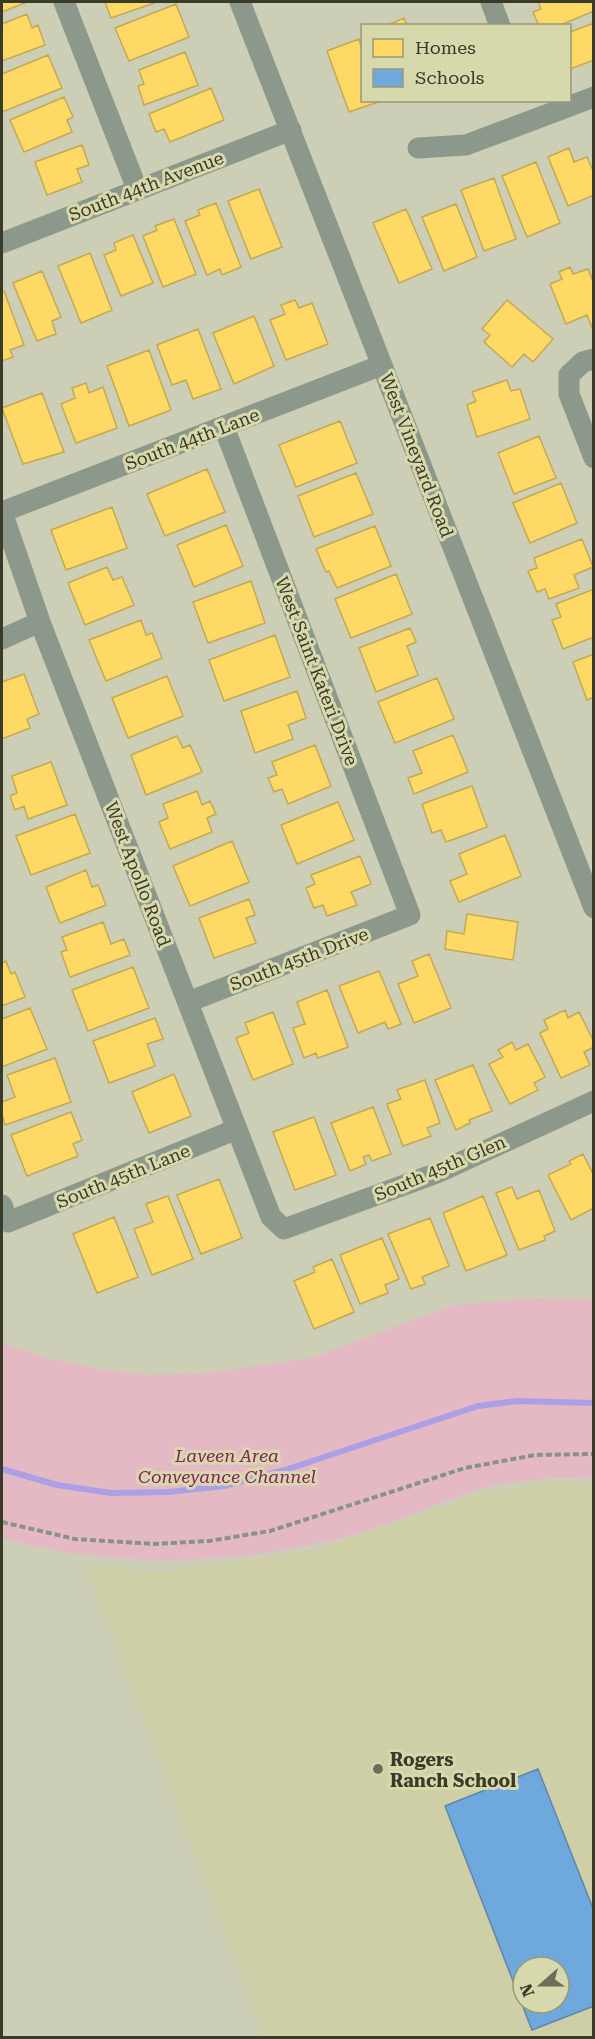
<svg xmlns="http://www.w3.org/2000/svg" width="595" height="2039" font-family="'Roboto Serif',serif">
<rect width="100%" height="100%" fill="#cdceb6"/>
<path fill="#cecea7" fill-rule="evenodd" d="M551,1483L593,1485V2037H264L86,1565L155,1572L229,1564L323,1548L478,1494ZM523,1967H559V2003H523Z"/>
<path fill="#e5b9c4" d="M537,1298L593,1299V1479C556,1476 517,1479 481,1489C439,1502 399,1522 356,1534C240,1566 118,1570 2,1538V1343L51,1359L98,1369L147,1375L212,1373L314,1357L454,1305Z"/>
<path fill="#ffd966" stroke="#c4a953" stroke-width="1.5" d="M2,2H27L2,12Z
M105,2H157L111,18Z
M538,2H594V11L558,26H539L533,12L541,9Z
M176,4L189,37L129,61L115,28Z
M27,14L32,28L38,25L45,45L2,61V24Z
M404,18L407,26H386Z
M594,23V60L570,69V32Z
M359,39L362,50V100L381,101L349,112L327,51Z
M185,52L198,85L144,105L138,86L144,84L139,70Z
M48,55L62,88L2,112V74Z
M211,88L224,120L170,142L164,129L156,132L149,114Z
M64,97L73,117L67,120L72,132L24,152L10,120Z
M82,145L89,165L77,169L82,182L47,195L35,162Z
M569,148L574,162L587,157L594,173V195L568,206L548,157Z
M536,162L560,223L527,237L502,176Z
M494,178L516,239L484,251L461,190Z
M259,189L282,247L251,259L228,201Z
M216,203L241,267L222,275L220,269L207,275L185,221L200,215L198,210Z
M456,204L477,257L444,271L422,217Z
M406,209L432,269L399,283L373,223Z
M174,219L196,274L163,287L143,236L157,230L155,226Z
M133,235L153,283L121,296L104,255L116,250L114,243Z
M90,253L112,310L81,323L58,266Z
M570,267L573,274L588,269L594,284L593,330L587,315L566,324L550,284L562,279L559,272Z
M42,271L61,317L52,321L56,334L37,341L13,283Z
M4,291L24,345L10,350L13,357L2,361V292Z
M295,300L299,308L312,303L328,344L286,360L270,320L285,314L281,305Z
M507,300L553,339L533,362L524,354L512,367L484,342L490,335L482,329Z
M254,316L274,366L234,384L213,333Z
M198,329L221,389L193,399L186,380L172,385L157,345Z
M149,350L171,410L129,426L107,366Z
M507,380L511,391L520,389L530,419L477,437L467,405L476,401L472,392Z
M86,383L89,393L103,387L117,428L76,443L61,404L75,398L72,388Z
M42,393L64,452L23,464L2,408Z
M340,421L357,463L296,487L279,445Z
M539,436L556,478L514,494L498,453Z
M207,469L225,512L165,536L147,494Z
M356,473L373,514L314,537L298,496Z
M561,483L577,523L530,543L513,503Z
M112,507L127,548L66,570L51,530Z
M226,525L243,566L194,587L177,545Z
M375,526L391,566L337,588L329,571L326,572L316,549Z
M582,539L593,567L574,575L579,588L549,599L545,589L537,592L528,571L537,568L534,558Z
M107,567L113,580L122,577L134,605L85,625L68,583Z
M396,574L412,614L351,638L335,599Z
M251,581L265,623L208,643L193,602Z
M594,589V637L563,649L552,620L561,617L556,604Z
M141,620L146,635L152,633L162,658L106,681L89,640Z
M410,628L416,642L407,646L418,675L376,692L359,648Z
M275,635L290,677L224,701L209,660Z
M594,654V697L587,700L573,662Z
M24,674L39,714L27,719L30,728L2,739V682Z
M167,676L183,716L128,738L112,698Z
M437,678L454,719L395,743L378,702Z
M297,691L306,718L288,725L293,739L255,753L241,711Z
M453,735L468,772L414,794L408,778L422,773L413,751Z
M177,736L183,748L190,745L202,772L146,795L131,755Z
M315,745L331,786L288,804L282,789L274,792L268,778L277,775L272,762Z
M51,762L67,805L28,819L24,806L15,810L10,796L17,793L12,776Z
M472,786L487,827L446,842L441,830L432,833L422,804Z
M197,791L202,805L210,801L216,814L207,818L212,832L170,849L159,822L168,818L163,804Z
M338,802L354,840L297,864L281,825Z
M75,814L90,853L31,875L16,836Z
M505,835L521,876L459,902L450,881L467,874L459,854Z
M232,841L249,882L190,906L173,866Z
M360,856L371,884L351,892L357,905L327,916L323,905L314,908L306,888L315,884L311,875Z
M86,870L92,887L98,885L106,905L60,923L46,887Z
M249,899L255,915L246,918L256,943L214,958L199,918Z
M467,914L518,922L513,960L445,949L447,931L464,934Z
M103,922L111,944L124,939L130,955L70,977L61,952L67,950L62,937Z
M429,954L451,1008L414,1023L398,984L418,976L412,961Z
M6,961L11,974L15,972L25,997L2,1006V963Z
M133,967L149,1008L88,1031L72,990Z
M379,971L401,1024L388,1029L385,1022L358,1033L339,986Z
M327,990L348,1047L318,1058L316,1053L304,1058L293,1028L305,1024L297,1002Z
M30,1008L47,1049L2,1067V1019Z
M565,1010L568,1018L579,1012L594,1042V1047L584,1052L590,1065L561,1078L540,1033L548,1029L544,1020Z
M273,1012L293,1064L253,1080L236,1038L249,1033L245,1023Z
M155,1018L163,1039L147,1044L155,1066L109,1083L93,1041Z
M512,1042L516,1050L528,1044L545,1077L534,1083L538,1090L510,1104L489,1064L503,1057L498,1050Z
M55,1058L71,1102L5,1125L2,1114V1102L15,1097L7,1075Z
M473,1065L492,1111L469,1120L470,1123L456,1130L435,1080Z
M174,1074L191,1116L149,1133L132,1092Z
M425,1080L440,1123L427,1128L431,1136L403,1146L387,1104L401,1099L397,1090Z
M373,1107L391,1154L372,1161L369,1155L363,1157L366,1164L350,1171L331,1123Z
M71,1112L82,1140L73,1144L78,1156L27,1176L11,1135Z
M314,1117L336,1175L295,1190L273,1132Z
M583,1154L594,1176V1208L571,1220L548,1175L571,1164L569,1161Z
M219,1179L242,1238L201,1254L177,1195Z
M512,1187L517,1199L539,1190L555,1231L544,1236L545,1240L519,1250L496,1193Z
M168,1196L193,1259L152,1275L134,1229L153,1222L146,1204Z
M483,1196L507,1255L466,1271L443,1213Z
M114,1217L138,1277L97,1293L73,1234Z
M430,1218L449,1266L422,1277L425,1284L411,1289L388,1234Z
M382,1238L399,1279L385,1285L388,1293L360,1304L340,1255Z
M332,1259L354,1312L314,1329L294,1281L315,1272L313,1267Z"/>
<path fill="#6fa8dc" stroke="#5f87a6" stroke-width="1.5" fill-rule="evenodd" d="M538,1769L594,1911V2006L532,2030L445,1806ZM523,1967H559V2003H523Z"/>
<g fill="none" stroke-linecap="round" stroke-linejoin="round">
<path stroke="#aaa0e5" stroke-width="6" d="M2,1469L57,1485L111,1493L169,1492L224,1486L285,1470L478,1406L517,1401L594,1403"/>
<path stroke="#889387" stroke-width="4" stroke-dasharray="6 3" stroke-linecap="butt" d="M2,1522L75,1539L155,1544L209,1541L270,1531L465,1468L535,1455L594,1454"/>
<path stroke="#8c988b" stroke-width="21" d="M64,2L137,189
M240,2L594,908
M491,2L500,26
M418,148L466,145L594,97
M2,243L291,130
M594,359L583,362L569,375V394L594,458
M382,365L2,512L40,622L271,1217L284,1229L437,1173L594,1101
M2,639L40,622
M188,1002L410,915L224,427
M2,1205L8,1222L237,1129"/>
</g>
<circle fill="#6d6e5a" stroke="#d7d8ab" stroke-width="2" cx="378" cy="1769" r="6"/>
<g text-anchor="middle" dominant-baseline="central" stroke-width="6" stroke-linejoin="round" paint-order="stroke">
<g font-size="18" fill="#3a3a28" stroke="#d7d8ab">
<text transform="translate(146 186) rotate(-21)">South 44th Avenue</text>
<text transform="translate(192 439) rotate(-21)">South 44th Lane</text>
<text transform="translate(417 455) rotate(69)">West Vineyard Road</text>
<text transform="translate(317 671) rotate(69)">West Saint Kateri Drive</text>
<text transform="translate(138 874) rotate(69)">West Apollo Road</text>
<text transform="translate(299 959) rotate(-21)">South 45th Drive</text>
<text transform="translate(440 1168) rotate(-23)">South 45th Glen</text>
<text transform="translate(123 1176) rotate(-22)">South 45th Lane</text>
</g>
<g font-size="18" font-style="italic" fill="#85215e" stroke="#d7d8ab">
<text x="227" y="1455">Laveen Area<tspan x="227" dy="21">Conveyance Channel</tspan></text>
</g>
<g font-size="18" font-weight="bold" fill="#3a3a28" stroke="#d7d8ab" text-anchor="start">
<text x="390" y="1759">Rogers<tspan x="390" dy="21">Ranch School</tspan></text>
</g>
</g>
<rect width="595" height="2039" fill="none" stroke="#3a3a28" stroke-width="6"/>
<rect x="361" y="24" width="210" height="78" fill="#d7d8ab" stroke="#989977" stroke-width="1.5"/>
<rect x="373" y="39" width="30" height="18" fill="#ffd966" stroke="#989977" stroke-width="1.5"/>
<text x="415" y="54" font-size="18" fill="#3a3a28">Homes</text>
<rect x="373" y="69" width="30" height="18" fill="#6fa8dc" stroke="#989977" stroke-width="1.5"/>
<text x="415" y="84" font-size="18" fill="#3a3a28">Schools</text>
<g transform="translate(541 1985) rotate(249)"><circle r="28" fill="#d7d8ab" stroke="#989977" stroke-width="1.5"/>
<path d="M0-4.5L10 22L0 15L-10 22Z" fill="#6d6e5a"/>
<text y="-9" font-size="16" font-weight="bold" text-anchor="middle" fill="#3a3a28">N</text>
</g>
</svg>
